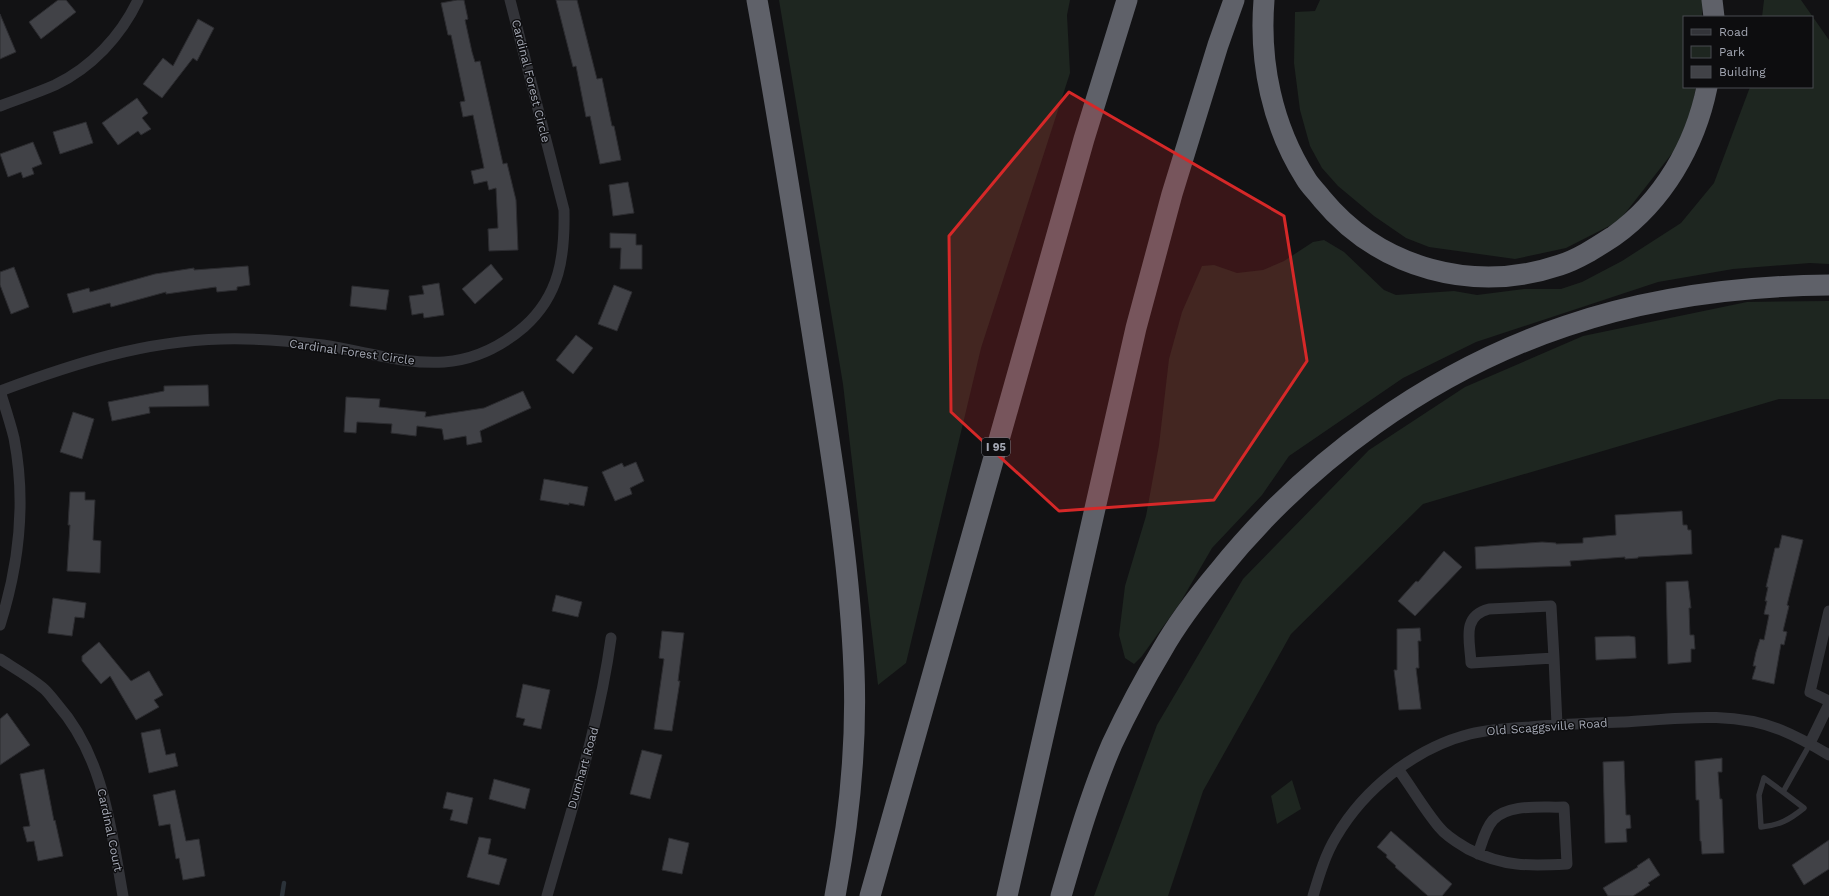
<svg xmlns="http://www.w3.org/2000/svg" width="1829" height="896" font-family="'Work Sans',sans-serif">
<rect width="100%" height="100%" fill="#121214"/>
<path fill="#1e2620" d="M779,0H1070L1067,15L1070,73L981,348L906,663L878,685L843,384Z
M1320,0H1703L1702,17H1684V87H1696L1691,112L1677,147L1619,221L1566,248L1515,259L1429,247L1406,238L1374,216L1338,186L1322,168L1310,146L1300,110L1294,63L1295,12L1315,11Z
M1764,0H1801L1829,40V264L1810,263L1733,269L1658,282L1476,342L1403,378L1289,456L1262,495L1212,548L1180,603L1142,656L1134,664L1125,658L1119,635L1125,586L1146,516L1159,445L1169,359L1182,312L1202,266L1214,265L1237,273L1263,270L1284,261L1313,242L1324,240L1344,252L1384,290L1396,295L1454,291L1477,295L1524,289H1561L1582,282L1622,261L1681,223L1714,183L1750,87H1812V17H1762Z
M1829,301V399H1779L1423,504L1291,634L1203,791L1168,896H1094L1157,725L1243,579L1369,450L1465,387L1583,336L1747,302Z
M1292,780L1301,809L1277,824L1271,796Z"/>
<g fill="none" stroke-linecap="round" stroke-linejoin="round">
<path stroke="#2b3239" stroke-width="4.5" d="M282,896L284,883"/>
</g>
<path fill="#414247" stroke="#2c2c30" d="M58,0H66L76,12L41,39L29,22Z
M457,0H464L468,19L465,20L472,52L475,62L480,61L503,164L507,163L516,200L518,250L489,251L488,229L498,228L496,188L489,190L487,181L474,184L471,171L484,168L473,115L463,117L460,102L465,101L451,35H448L441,3Z
M556,0H577L597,79L602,78L612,126H614L621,160L600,164L590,116L586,117L576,66L573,67Z
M0,14L16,52L0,59Z
M198,19L214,28L197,61L193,58L162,98L143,84L163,58L173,66Z
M137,98L148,113L142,118L151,129L141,135L138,131L118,145L102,123Z
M86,122L93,143L60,154L53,132Z
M33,142L42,164L32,168L34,174L23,178L21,172L8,177L0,154Z
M628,182L634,213L613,216L609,185Z
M610,233L636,234V245H642V269H620L621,248H610Z
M491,264L503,279L475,304L462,289Z
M248,266L250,285L237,287V290L217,292L216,287L166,294V292L111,307L110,303L73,313L67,294L89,288L90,292L155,274L194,268V270Z
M14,267L29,307L11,314L0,285V272Z
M439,283L444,315L424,318L423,313L412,315L409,296L424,294L422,286Z
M614,285L632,292L617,331L598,324Z
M352,286L389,290L386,310L350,306Z
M576,335L593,348L573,374L556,360Z
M208,385L209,406L149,407L150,413L112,421L108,402L164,391V386Z
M523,391L531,408L480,431L482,442L467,445L466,436L444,440L442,429L417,426L416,436L391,433L392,424L357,422L356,433L344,432L346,397L380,399L379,407L426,412L425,417L484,408Z
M73,412L94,419L82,459L60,452Z
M636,462L644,481L630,488L632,494L615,501L602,472L622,463L624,467Z
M544,479L588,487L584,506L569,503V505L540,500Z
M70,492H85V500H95L93,540L101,541L100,573L67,571L70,525H68Z
M1682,511L1683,525H1687L1688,530H1691L1692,554L1638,557V558L1625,559V557L1570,561L1571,566L1476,569L1475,547L1542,542L1556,543V544L1583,543V538L1616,535L1615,515Z
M1782,535L1803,540L1787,605L1789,606L1783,631L1787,632L1784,645L1781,644L1774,684L1752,679L1756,666H1753L1756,652L1760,639L1764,640L1769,615L1764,614L1767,601H1765L1768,587H1766L1775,548H1779Z
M1444,551L1462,567L1415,616L1398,601L1416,581L1418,582Z
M1688,581L1691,608H1689L1690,635H1694L1695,649H1691V662L1668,664L1666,582Z
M556,595L582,602L578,617L552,611Z
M53,598L86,603L84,618L75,617L72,636L48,633Z
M1420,628L1421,641H1418L1419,668H1416L1421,709L1399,710L1394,670H1397V629Z
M662,631L684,633L678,681H680L672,731L654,729L664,659L659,658Z
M1629,636L1635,637L1636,658L1596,660L1595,637Z
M99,642L131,681L149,671L163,695L154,700L159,707L136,720L110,676L101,684L82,661V656Z
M523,684L550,690L541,729L523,725L525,719L516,717Z
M7,713L30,745L0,765V719Z
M160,729L166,755L175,753L178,766L149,773L141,733Z
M642,750L662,755L650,799L630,794Z
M1722,758V772H1718L1720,799H1722L1724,853L1702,854L1701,841H1700L1699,800H1696L1695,761Z
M1624,761L1626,815H1630L1631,828L1626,829L1627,842L1605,843L1603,762Z
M44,769L54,821L55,820L63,856L38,861L34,841L27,842L23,827L30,826L20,774Z
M494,779L530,789L525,809L489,799Z
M175,790L186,841L199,839L205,876L183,880L179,858L176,859L170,824L159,826L153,795Z
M447,792L473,798L467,824L450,820L453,810L443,808Z
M1391,831L1452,884L1442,896H1428L1395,867L1396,866L1386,857L1387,855L1377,847Z
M479,837L491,839L488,854L507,859L499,885L467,877Z
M669,838L689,843L682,874L662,870Z
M1829,840V869L1804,885L1792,865Z
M1649,858L1660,875L1648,883L1650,885L1633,896H1608L1603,888L1638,867L1637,866Z"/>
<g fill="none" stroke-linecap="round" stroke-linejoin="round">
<path stroke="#333439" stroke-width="5.5" d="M1783,792L1764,778L1759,795L1761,827C1780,825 1789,820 1804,808L1783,792L1810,744"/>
<path stroke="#333439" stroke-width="11" d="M0,106C18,99 37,93 55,85C91,68 121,36 138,0
M0,391C73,364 143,341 222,339C255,338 290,341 323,345C399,357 456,385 524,327C560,295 565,256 564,210L510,0
M0,391C5,407 10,422 14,438C26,500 19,565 0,625
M1829,611L1810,692L1829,701
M1554,658L1551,606L1489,609C1461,616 1470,641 1471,663L1554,658L1557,725
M0,659C14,668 30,677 43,688C48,692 52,698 57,704C104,757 111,829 123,896
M1810,743L1829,704
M1398,769C1412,788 1424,809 1439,827C1447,837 1458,843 1468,849C1504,867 1529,866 1567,864L1564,807C1543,808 1509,803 1493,820C1485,829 1482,843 1478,854
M547,896C571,811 599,726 611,638
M1313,896C1319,876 1325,855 1336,837C1364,789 1415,748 1470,734C1490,729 1510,728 1530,727C1561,724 1593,723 1624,722C1675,719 1732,710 1781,730C1798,737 1814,746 1829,755"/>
<path stroke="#5f6169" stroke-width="21" d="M757,0C779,121 798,242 817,363C833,465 850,567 854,670C857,746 849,822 835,896
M1264,0C1259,62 1272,126 1306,179C1310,186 1317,192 1322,199C1380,269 1474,294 1560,265C1579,259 1597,247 1614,236C1663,201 1695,146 1707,87
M1712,0L1714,17
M870,896L1084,139L1127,0
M1007,896L1136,328L1172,194L1218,45L1234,0
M1061,896C1076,845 1091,793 1112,744C1127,712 1144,680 1162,650C1178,622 1197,597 1218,572C1307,461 1431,371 1566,326C1651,297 1740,286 1829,285"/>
</g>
<path fill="#d62828" fill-opacity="0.2" stroke="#d62828" stroke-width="3" stroke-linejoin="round" d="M1069,92L1284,216L1307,361L1214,500L1059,511L951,412L949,236Z"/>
<g text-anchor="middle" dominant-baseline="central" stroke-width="3" stroke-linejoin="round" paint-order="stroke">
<rect fill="#0d0d0f" stroke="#777a82" stroke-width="1" x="982" y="438" width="28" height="18" rx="3"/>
<g font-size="11" font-weight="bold" fill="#a4a8b4">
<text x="996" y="447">I 95</text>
</g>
<g font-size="12" fill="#a4a8b4" stroke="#0d0d0f">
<text transform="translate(531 81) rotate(76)">Cardinal Forest Circle</text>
<text transform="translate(352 352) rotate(8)">Cardinal Forest Circle</text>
<text transform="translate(1547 727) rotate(-4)">Old Scaggsville Road</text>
<text transform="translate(583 768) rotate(-74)">Dumhart Road</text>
<text transform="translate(110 830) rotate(78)">Cardinal Court</text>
</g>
</g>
<rect x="1683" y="16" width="130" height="72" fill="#0d0d0f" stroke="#494b51"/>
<rect x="1691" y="29" width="20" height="6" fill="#333439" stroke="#494b51"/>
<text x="1719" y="36" font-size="12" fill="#a4a8b4">Road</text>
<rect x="1691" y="46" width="20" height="12" fill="#1e2620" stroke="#494b51"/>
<text x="1719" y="56" font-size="12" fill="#a4a8b4">Park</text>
<rect x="1691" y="66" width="20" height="12" fill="#414247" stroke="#494b51"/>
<text x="1719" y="76" font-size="12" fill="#a4a8b4">Building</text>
</svg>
